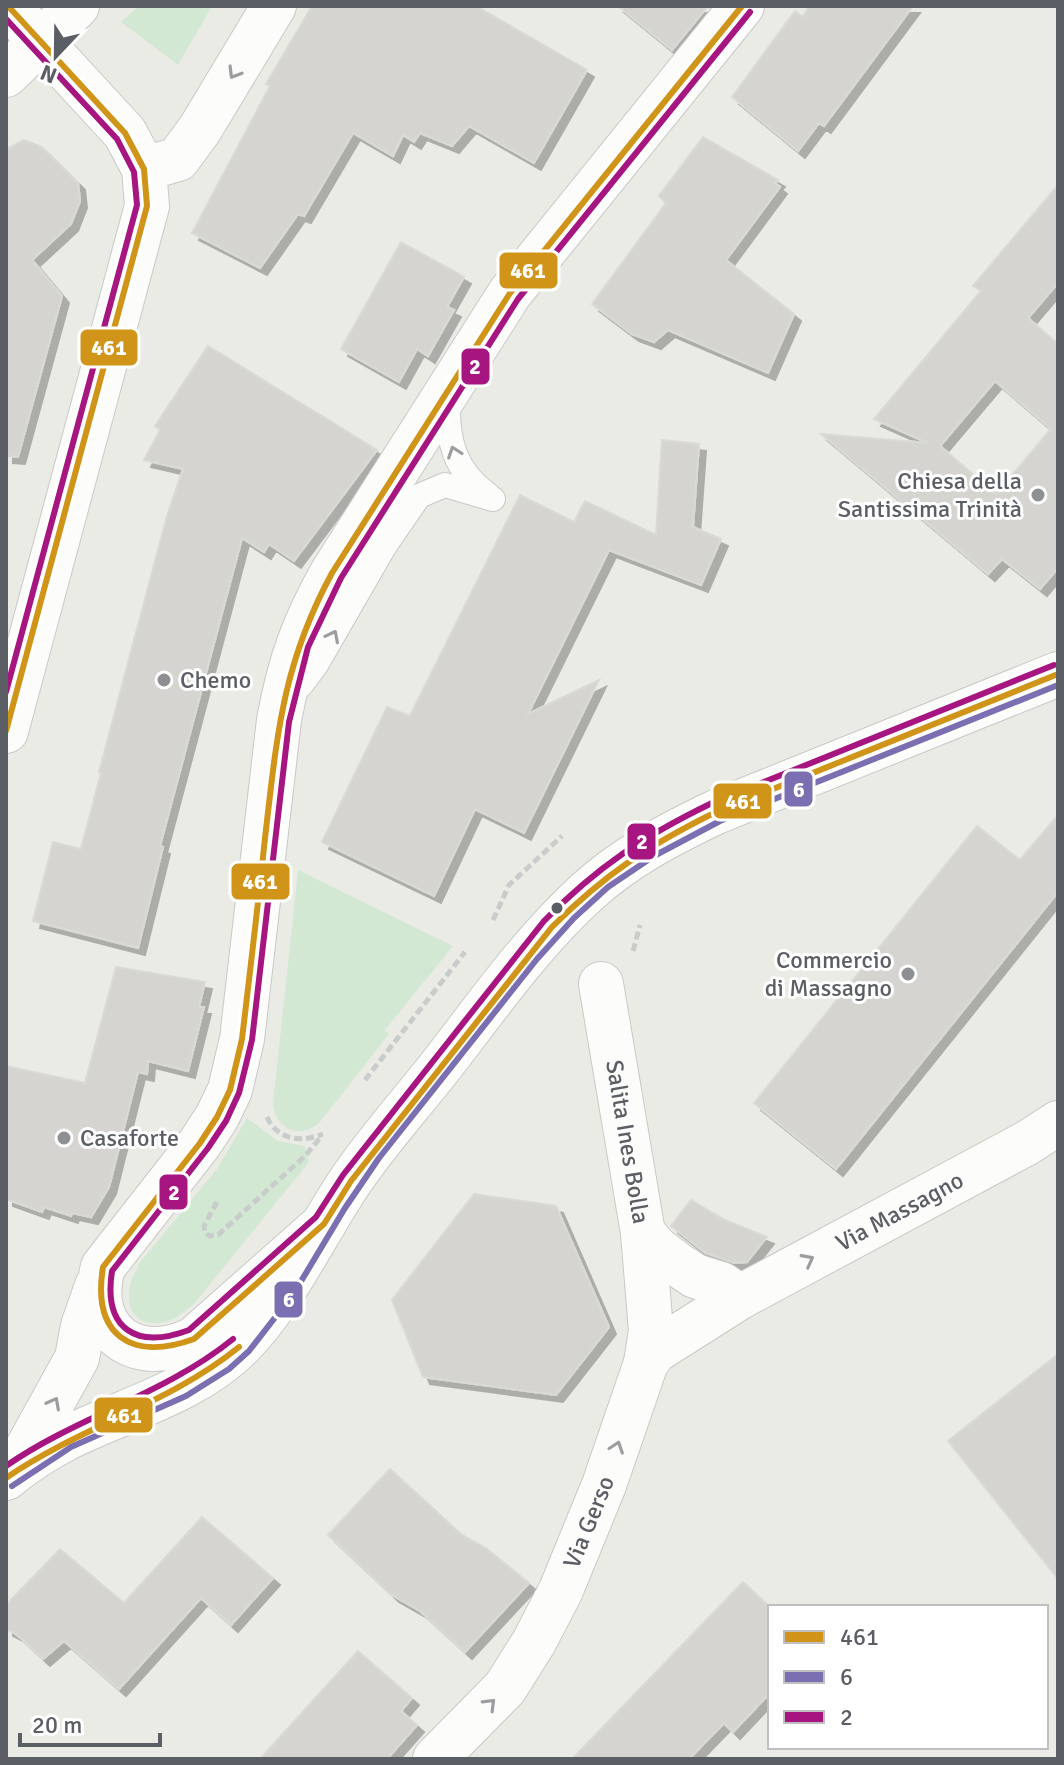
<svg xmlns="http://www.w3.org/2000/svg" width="1064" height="1765" font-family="Signika,sans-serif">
<defs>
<filter id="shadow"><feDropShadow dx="7" dy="7" stdDeviation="0" flood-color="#0004"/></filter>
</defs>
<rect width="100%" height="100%" fill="#ebebe6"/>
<path fill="#d3e8d2" d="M139,6H212L178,65L121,22Z
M298,870L453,946L385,1030L389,1034L320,1122C300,1140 276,1130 273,1104Z
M247,1118L278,1141L305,1146L309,1162L194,1304C184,1312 174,1321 161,1323C125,1327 122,1291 138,1268L137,1266L217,1169Z"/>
<path fill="#d5d4d1" stroke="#dadad5" stroke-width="2" fill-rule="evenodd" filter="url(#shadow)" d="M312,6H476L587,70L534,163L469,126L452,146L420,133L414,142L403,135L393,156L353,133L304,216L298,214L260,268L192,233L270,86L266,84Z
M618,6H708L672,50Z
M809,6H913L824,126L819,123L798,151L732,97L795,11L803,17Z
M703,137L778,180L775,183L780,187L726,260L794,314L768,373L668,330L654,342L632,334L592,304L666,203L659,196Z
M24,140L42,147L78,183L80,201L71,224L32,260L62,296L18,457L6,456V149Z
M1058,185V283L1028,318L1058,344V568L1040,589L1002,559L988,574L821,434L928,443L874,419L981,291L973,286ZM995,381L1051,429L996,494L940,446Z
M401,242L464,277L447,307L454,310L428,356L417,349L399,382L341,349Z
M208,346L377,450L294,561L269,544L264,552L242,538L160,846L163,847L138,948L33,921L53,842L81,849L101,773L99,772L167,516L183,469L144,460L160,430L155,426Z
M662,440L699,444L693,527L721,539L701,585L609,550L528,714L599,680L524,833L475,809L434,896L322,842L387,707L410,716L520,495L574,522L585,501L656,535Z
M1058,815V892L836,1169L754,1103L977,826L1020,860Z
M116,967L205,982L199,1007H204L188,1071L148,1061L147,1074L138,1072L109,1187L91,1217L72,1213L71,1216L44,1207L42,1212L6,1199V1066L85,1083Z
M474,1194L556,1206L609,1327L556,1395L423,1377L392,1300Z
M691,1200L725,1220L767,1237L747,1262L735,1263L706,1253L671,1226Z
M1058,1354V1579L948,1441Z
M390,1469L461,1534L487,1549L529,1583L465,1652L420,1611L392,1595L328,1535Z
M202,1517L273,1578L231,1625L201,1598L119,1689L64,1641L43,1659L16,1634L6,1629V1605L60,1549L124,1603Z
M743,1582L770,1607V1693L733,1732L724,1723L689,1759H572Z
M358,1651L412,1698L401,1711L417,1725L387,1759H260Z"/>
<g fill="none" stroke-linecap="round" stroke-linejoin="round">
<g stroke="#c8c8c6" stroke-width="26">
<path id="lane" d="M448,402C447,441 455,471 488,495
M290,691L301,685L316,665L384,547L419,496L445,485L493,499"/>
</g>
<g stroke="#c8c8c6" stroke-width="46">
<g id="street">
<path d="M6,75L77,6"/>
<path d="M144,169L178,159L200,129L274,6"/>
<path id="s1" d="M601,984L643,1233L656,1248L677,1264L695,1276L721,1284L740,1297"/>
<path d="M643,1233L651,1331L646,1363"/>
<path id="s2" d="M435,1759L505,1688L534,1642L561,1590L604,1485L646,1363L655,1351L740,1297L1027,1143L1058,1123"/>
</g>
</g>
<g stroke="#c8c9c8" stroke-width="46">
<path id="secondary" d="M6,731L147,206L144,169L125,133L8,6
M324,1224L194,1339C136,1368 85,1331 103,1267L200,1143L217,1117L230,1090L242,1039L279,720C290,661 303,625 332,573L510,293L742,6
M18,1465L77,1358L83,1326L97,1286
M6,1478C24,1463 46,1449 67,1438C126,1409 195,1392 242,1344C284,1301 315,1234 349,1183C377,1141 412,1103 443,1063C488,1005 532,942 587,892C625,857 670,834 716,812L1058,674"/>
</g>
<path stroke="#c8cdcb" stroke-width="5" stroke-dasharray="8 4" stroke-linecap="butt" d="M493,920L509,885L562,836
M633,951L640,925
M365,1080L465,952
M267,1117C277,1140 301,1143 323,1134
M217,1202L204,1226L205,1233L210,1236L218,1235L305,1156L320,1138"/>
<use href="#lane" stroke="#fcfcfb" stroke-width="24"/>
<use href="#street" stroke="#fcfcfb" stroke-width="44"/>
<use href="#secondary" stroke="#fcfcfb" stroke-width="44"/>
<g stroke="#fff" stroke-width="12">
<path id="bus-1" d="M742,6L510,293L332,573C282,665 277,736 265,838C258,905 250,972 242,1039L230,1090L217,1117L200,1143L103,1267C92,1335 131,1362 194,1339L324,1224L351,1181L552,927C605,874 649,845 716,812L1058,674
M6,731L147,206L144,169L125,133L8,6
M6,1478C80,1427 169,1404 239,1347"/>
</g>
<g stroke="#fff" stroke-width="12">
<path id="bus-2" d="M12,1486L71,1447L186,1396L229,1369L249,1351L294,1293L345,1208L379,1158L537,959L574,918L608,887L654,856L720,821L1058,685"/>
</g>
<g stroke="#fff" stroke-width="12">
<path id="bus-3" d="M750,12L518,299L341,578L308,647L289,722L252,1040L239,1093L226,1121L208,1148L112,1271C103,1329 136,1350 189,1330L316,1217L343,1175L544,921C598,866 644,836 712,803L1054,665
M6,19L117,139L134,172L137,205L6,692
M6,1466C78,1416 164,1395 233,1339"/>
</g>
<use href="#bus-1" stroke="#d09419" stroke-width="6"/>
<use href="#bus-2" stroke="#7b6fb1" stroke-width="6"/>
<use href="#bus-3" stroke="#a71580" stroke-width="6"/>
</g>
<defs><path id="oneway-chevron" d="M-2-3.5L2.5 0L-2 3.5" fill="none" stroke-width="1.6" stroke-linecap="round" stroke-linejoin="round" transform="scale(2)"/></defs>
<g stroke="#9b9da0">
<use href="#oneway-chevron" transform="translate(234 73) rotate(121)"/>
<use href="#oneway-chevron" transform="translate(454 452) rotate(-109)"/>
<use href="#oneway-chevron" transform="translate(333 636) rotate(-63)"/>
<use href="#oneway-chevron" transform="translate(808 1260) rotate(-28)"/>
<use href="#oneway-chevron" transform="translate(54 1403) rotate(-62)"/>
<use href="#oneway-chevron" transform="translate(617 1447) rotate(-71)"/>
<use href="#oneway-chevron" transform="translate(490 1704) rotate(-45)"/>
</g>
<g fill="#8d8f92" stroke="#fff" stroke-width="3">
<circle cx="1038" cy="495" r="8"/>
<circle cx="164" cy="680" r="8"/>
<circle cx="908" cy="974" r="8"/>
<circle cx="64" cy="1138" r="8"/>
</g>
<circle fill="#5b5e64" stroke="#fff" stroke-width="3" cx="557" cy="908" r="7"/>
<g text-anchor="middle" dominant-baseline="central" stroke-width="6" stroke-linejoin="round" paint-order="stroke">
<g font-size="24" fill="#5b5e64" stroke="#fff" text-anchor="end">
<text x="1022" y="481">Chiesa della<tspan x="1022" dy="28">Santissima Trinità</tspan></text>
<text x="180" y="680" text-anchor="start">Chemo</text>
<text x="892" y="960">Commercio<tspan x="892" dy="28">di Massagno</tspan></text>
<text x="80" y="1138" text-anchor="start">Casaforte</text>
</g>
<g font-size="24" fill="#5b5e64" stroke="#fff">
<text stroke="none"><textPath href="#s1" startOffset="160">Salita Ines Bolla</textPath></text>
<text stroke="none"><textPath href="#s2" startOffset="752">Via Massagno</textPath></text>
<text stroke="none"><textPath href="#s2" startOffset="286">Via Gerso</textPath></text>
</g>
</g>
<g stroke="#fff" stroke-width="3">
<rect x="498" y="251" width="61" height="39" rx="8" fill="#d09419"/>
<rect x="79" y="328" width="60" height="39" rx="8" fill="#d09419"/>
<rect x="460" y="347" width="31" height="39" rx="8" fill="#a71580"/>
<rect x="783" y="770" width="31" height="38" rx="8" fill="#7b6fb1"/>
<rect x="712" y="782" width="61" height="38" rx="8" fill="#d09419"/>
<rect x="626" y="822" width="31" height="39" rx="8" fill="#a71580"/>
<rect x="230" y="862" width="61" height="39" rx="8" fill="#d09419"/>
<rect x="158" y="1173" width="31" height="38" rx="8" fill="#a71580"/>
<rect x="273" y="1280" width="31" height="39" rx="8" fill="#7b6fb1"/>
<rect x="93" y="1396" width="61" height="38" rx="8" fill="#d09419"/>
</g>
<g font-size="22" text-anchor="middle" font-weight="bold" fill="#fff">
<text x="528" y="278">461</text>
<text x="109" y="355">461</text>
<text x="475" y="374">2</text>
<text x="799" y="797">6</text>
<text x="743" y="809">461</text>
<text x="642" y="849">2</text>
<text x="260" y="889">461</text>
<text x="174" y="1200">2</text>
<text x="289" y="1307">6</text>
<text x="124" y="1423">461</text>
</g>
<rect width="1064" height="1765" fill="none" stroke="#5b5e64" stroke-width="16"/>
<rect x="768" y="1605" width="280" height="144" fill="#ffffff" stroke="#bdbfc1" stroke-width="2"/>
<rect x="784" y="1631" width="40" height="12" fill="#d09419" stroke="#bdbfc1" stroke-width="2"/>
<text x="840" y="1645" font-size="24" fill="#5b5e64">461</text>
<rect x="784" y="1671" width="40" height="12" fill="#7b6fb1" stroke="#bdbfc1" stroke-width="2"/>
<text x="840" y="1685" font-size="24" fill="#5b5e64">6</text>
<rect x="784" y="1711" width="40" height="12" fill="#a71580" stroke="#bdbfc1" stroke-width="2"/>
<text x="840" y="1725" font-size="24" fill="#5b5e64">2</text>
<g transform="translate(56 56) rotate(202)" stroke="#ffffff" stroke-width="6" paint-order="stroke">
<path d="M0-6L14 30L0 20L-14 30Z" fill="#5b5e64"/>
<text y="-12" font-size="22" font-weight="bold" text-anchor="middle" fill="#5b5e64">N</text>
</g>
<path d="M20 1733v12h140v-12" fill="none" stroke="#5b5e64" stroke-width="4"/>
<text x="32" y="1733" font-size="24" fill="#5b5e64" stroke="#ffffff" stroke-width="6" paint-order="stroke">20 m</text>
</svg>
